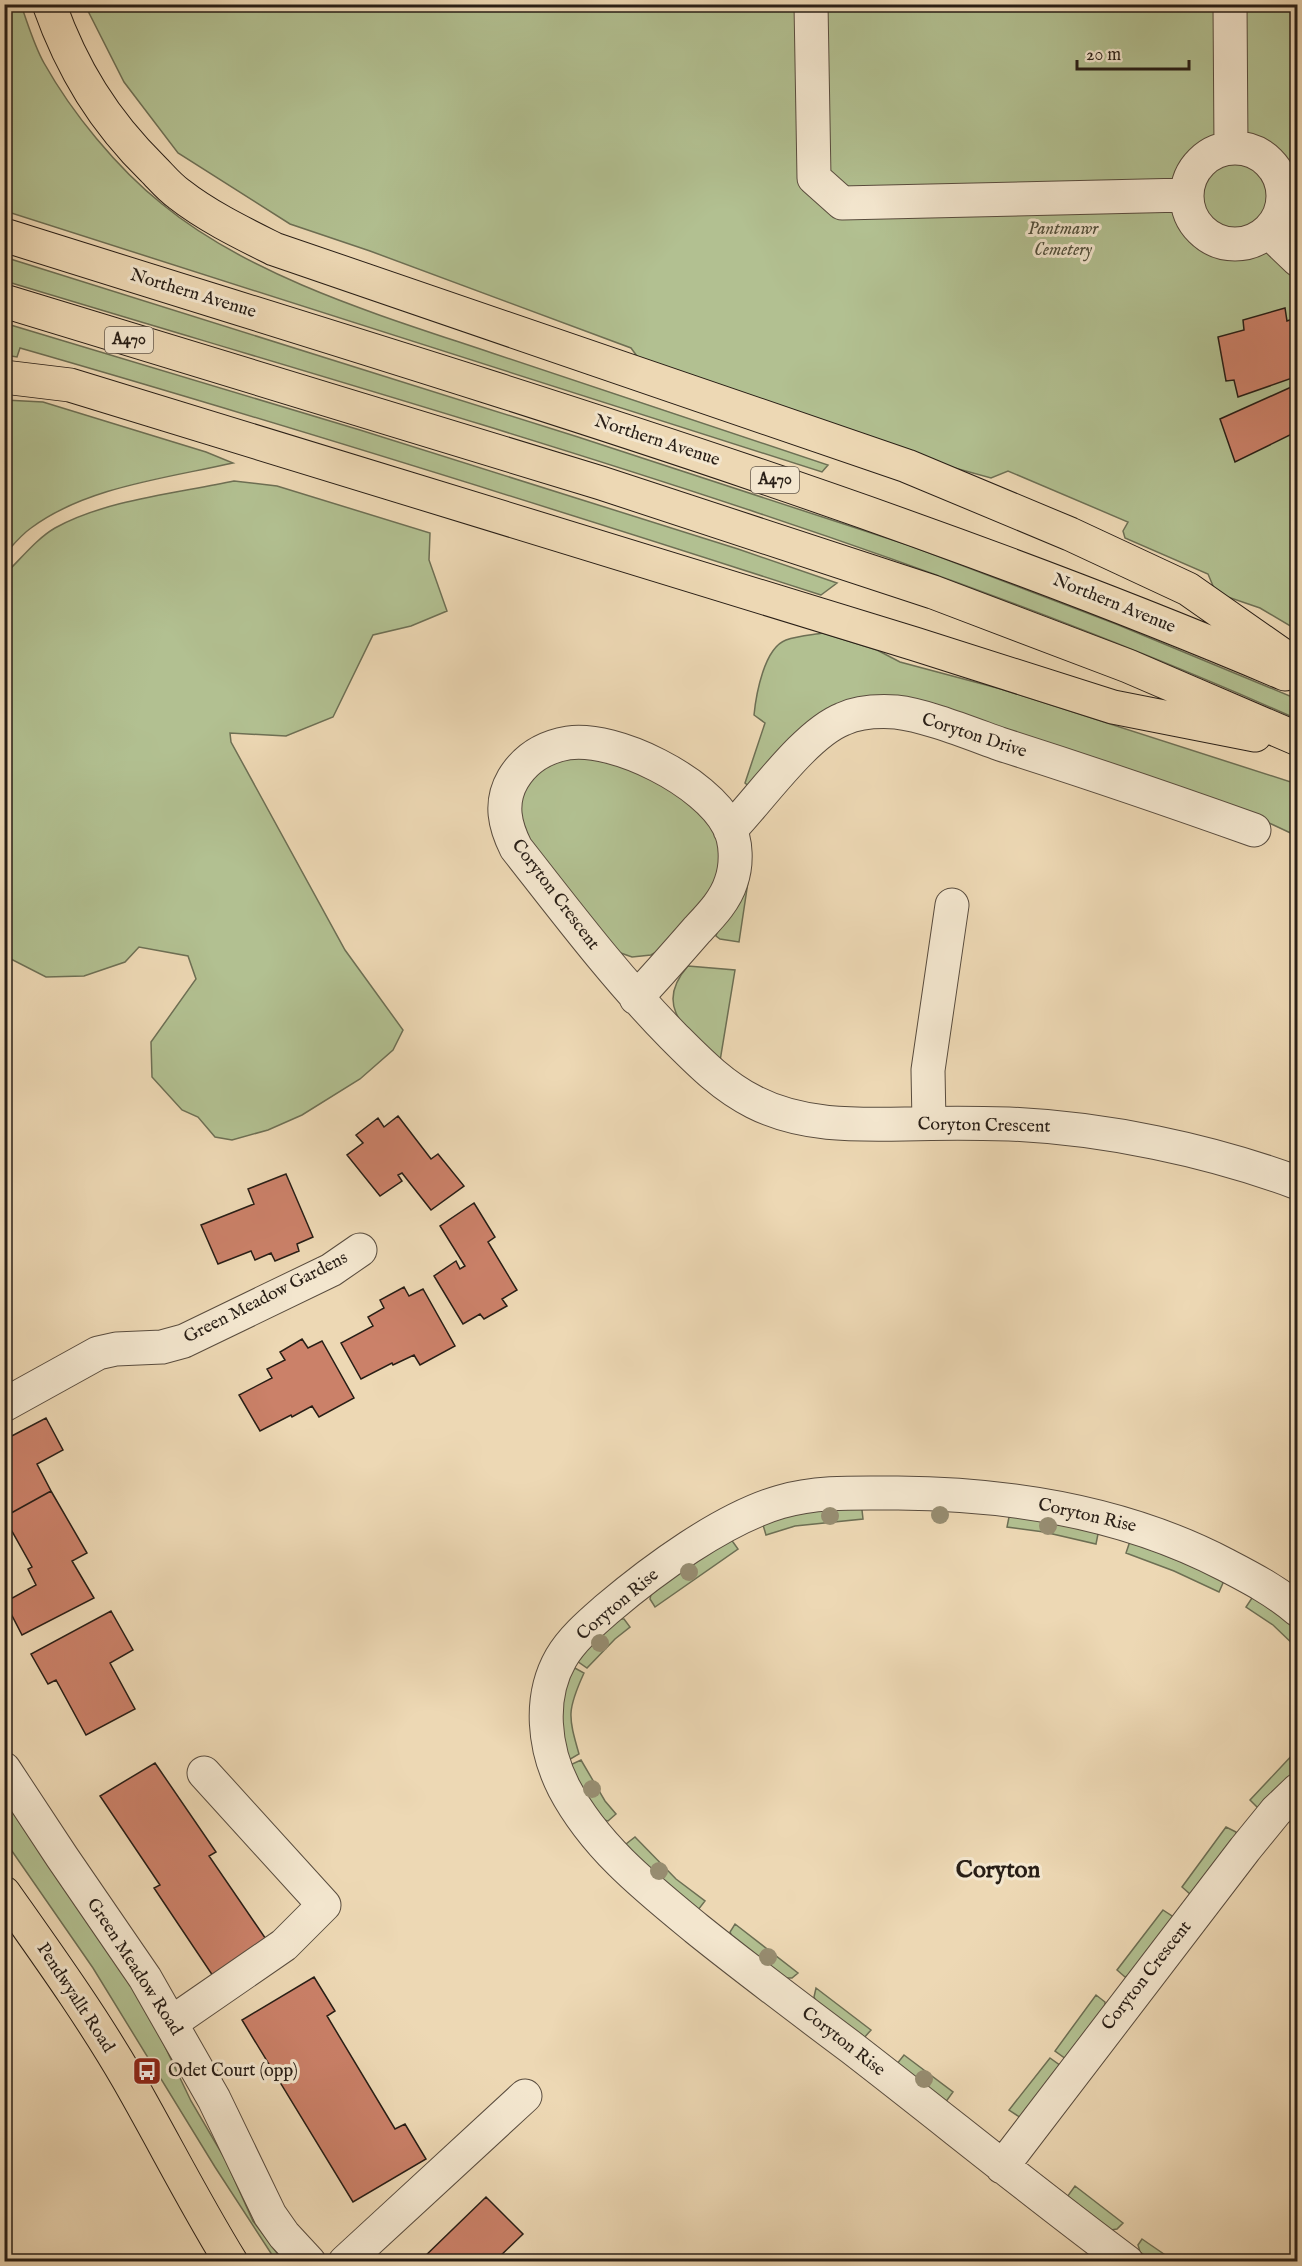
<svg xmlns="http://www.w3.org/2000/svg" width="1302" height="2266" font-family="'IM FELL English',serif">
<rect width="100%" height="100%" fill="#edd8b4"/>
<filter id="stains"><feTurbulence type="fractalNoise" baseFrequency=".00333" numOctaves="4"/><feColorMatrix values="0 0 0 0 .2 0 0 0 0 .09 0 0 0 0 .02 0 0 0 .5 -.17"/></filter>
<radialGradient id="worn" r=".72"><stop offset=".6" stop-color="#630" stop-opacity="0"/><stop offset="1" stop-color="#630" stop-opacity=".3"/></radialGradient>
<path fill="#b2c091" stroke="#6d6f54" stroke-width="1.5" d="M5,4L21,5C28,24 34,45 44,63C72,113 117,168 162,204C252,278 382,316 492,353C604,390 716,427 828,465L822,472L5,211Z
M85,5H1297V630L1260,608L1216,593L1208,574L1125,538L1123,531L1128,522L1008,471L991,478L933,462L645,367L631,348L370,251L290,224L178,153L124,82Z
M4,257L578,437L911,546L1116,624L1297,699V719C881,534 440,413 5,281Z
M4,323L360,430L738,549L837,583L821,595C555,509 288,425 20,348L17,357L5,355Z
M5,400L43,402L206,452L233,463C167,478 86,487 31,528C21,535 13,545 5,554Z
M234,481L277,486L430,533L429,560L447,611L411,626L373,635L333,717L286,736L230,733L231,742L345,950L403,1030L393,1050L360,1079L302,1115L268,1130L232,1140L215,1137L198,1117L182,1110L152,1077L151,1042L196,979L188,956L139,947L125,962L84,976L46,977L5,956L4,575C20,560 36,539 55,528C105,500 178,493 234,481Z
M823,633L877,650L900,662L1001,689L1297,784V836L1252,815L896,707L751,788L745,783L765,723L754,715C756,695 764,648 786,640C797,636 811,635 823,633Z
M570,757L597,760L635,770L696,805L718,838L722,859L712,892L665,947L651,955L632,957L618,952L528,840L518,803C534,774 537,766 570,757Z
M748,882L739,942L720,939L716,936L717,932Z
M688,966L735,970L720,1061C690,1032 651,1008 688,966Z
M858,1506L862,1510L863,1519L795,1526L766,1535L763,1525L766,1521L807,1511Z
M1013,1515L1096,1529L1098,1534L1096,1544L1044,1532L1007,1527L1009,1517Z
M729,1539L733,1542L738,1549L655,1607L650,1599L651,1594L691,1563Z
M1130,1541L1221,1578L1223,1583L1219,1592L1174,1571L1126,1553Z
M1257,1597L1279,1611L1297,1628V1648L1273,1625L1246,1607L1252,1598Z
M620,1619H624L630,1627L615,1639L587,1668L577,1661L584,1650Z
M573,1667L584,1673C567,1710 568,1716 579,1754L567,1761L559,1704Z
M1297,1750V1771L1258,1808L1250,1800Z
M581,1760L605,1801L616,1814L608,1821L604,1820L589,1799L570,1765Z
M4,1797L146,2007L191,2101L225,2159L253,2221L283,2261H276L215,2167L93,1968L5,1841Z
M1226,1827L1236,1832V1837L1194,1891L1190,1894L1182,1887Z
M635,1837L676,1879L705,1901L698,1910L627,1850L626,1844Z
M1163,1910L1172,1916L1173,1922L1131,1975L1125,1977L1117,1970Z
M735,1924L798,1973L792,1978H785L733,1939L730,1932Z
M816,1988L871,2030L863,2039L818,2005L814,1997Z
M1096,1995L1105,2002V2008L1066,2059L1055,2051Z
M904,2055L953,2092L945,2103L896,2065Z
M1050,2058L1061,2066L1021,2118L1009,2110Z
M1075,2186L1123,2223L1117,2229L1111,2230L1067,2197Z
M1142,2239L1174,2261H1153L1140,2252L1138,2245Z"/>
<path fill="#cb8169" stroke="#281e16" stroke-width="1.5" d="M1285,308L1287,321L1298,317V376L1238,397L1234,380L1226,381L1218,337L1244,330L1243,320Z
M1298,384V431L1235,462L1220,419Z
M398,1116L431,1159L438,1154L464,1186L431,1210L402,1173L398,1175L402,1181L380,1196L347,1155L363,1143L356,1135L378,1118L384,1127Z
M286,1174L313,1237L297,1244L299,1251L275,1261L271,1253L255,1260L251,1251L218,1264L201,1225L254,1204L248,1189Z
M474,1203L495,1237L488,1242L517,1290L502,1299L507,1306L484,1319L480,1314L463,1324L434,1276L456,1261L460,1269L465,1266L440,1226Z
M404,1287L409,1296L423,1289L455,1346L420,1365L414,1355L393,1365L392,1363L361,1379L341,1343L373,1326L368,1317L384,1308L380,1300Z
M302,1339L308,1348L322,1341L354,1398L319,1417L312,1406L292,1417L291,1415L260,1431L239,1395L272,1378L267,1369L285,1360L280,1352Z
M46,1418L63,1450L37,1464L51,1491L4,1517V1440Z
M51,1491L87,1553L72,1561L94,1598L22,1635L5,1602L36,1585L28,1569L32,1567L4,1517Z
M111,1611L133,1650L110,1663L135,1709L86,1735L56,1680L48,1684L31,1654Z
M155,1763L216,1852L209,1856L270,1945L217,1982L154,1888L160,1885L100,1796Z
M314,1977L335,2011L327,2016L395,2129L405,2124L426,2159L353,2202L242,2020Z
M486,2197L523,2234L494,2262H419Z"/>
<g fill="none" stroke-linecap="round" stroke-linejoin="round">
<g stroke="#594c3e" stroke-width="35">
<path id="minor" d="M811,4L814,178L842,203L1186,195
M1230,4L1231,148
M1187 196a48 48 0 1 1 96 0a48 48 0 1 1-96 0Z
M1269,232L1298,260
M730,830C760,799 805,734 843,719C858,712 880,711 896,712C925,715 972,734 1000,744C1085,771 1170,800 1254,830
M636,998C657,976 677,953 697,930C710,916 725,901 731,882C737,865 737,841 728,825C706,782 616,736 568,743C544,747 525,759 513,779C499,803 505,826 516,848C567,913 616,978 673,1036C698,1061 722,1086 754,1102C801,1126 853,1125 905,1124C940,1123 975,1123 1009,1124C1104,1128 1209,1150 1298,1183
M929,1123L928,1070L952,905
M4,1405L98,1353L116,1349L162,1347L184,1341L331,1270L360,1250
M4,1769L62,1857L145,1978L214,2099L270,2215L284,2235L309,2262
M171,2023L284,1945L324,1905L204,1773
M1002,2167L1245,1849L1276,1811L1298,1790
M345,2262L525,2096
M1127,2262C1034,2193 944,2119 852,2048C800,2009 748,1970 697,1929C647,1888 595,1847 564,1788C544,1749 538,1698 561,1658C572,1639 591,1623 607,1609C653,1570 722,1519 780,1502C818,1491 858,1493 898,1493C1011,1494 1125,1512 1226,1565C1251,1578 1276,1591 1298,1610"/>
</g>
<g stroke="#281e16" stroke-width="35">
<path id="major" d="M4,1893C47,1954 91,2015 128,2079C163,2140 194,2202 231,2262"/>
</g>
<g stroke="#281e16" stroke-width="35">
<path id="highway" d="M49,4C72,69 104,121 153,169C161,177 169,187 179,194C207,216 242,233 274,249L907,466L1070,534L1188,589L1298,666
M4,235C435,371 869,497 1285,674
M4,301L601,483L933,592L1128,666L1298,739
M4,377L70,385L915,644L1113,707L1255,735"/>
</g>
<use href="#minor" stroke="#f3e6ce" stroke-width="33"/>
<use href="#major" stroke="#edd8b4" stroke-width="33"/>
<use href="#highway" stroke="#edd8b4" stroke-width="33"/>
</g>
<g fill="#978d71">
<circle cx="940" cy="1515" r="9"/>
<circle cx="830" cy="1516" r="9"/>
<circle cx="1048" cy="1526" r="9"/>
<circle cx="689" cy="1572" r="9"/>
<circle cx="600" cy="1643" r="9"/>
<circle cx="592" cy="1789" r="9"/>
<circle cx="659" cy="1871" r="9"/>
<circle cx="768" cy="1957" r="9"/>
<circle cx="924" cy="2079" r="9"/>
</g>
<defs>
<g id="bus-square" transform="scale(1.5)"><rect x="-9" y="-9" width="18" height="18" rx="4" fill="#8f2418" stroke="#f3e6ce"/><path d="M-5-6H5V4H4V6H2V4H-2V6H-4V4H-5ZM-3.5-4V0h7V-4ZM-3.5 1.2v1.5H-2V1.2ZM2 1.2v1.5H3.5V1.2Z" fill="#fff"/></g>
</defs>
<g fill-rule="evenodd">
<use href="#bus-square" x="147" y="2071"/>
</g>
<g text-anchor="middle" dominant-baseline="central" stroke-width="6" stroke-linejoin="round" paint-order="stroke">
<g fill="#f3e6ce" stroke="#655a4d" stroke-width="1.5">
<rect x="105" y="327" width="48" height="26" rx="4.5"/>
<rect x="751" y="467" width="48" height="26" rx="4.5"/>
</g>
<g font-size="16" font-weight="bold" fill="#281e16">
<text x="129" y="340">A470</text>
<text x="775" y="480">A470</text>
</g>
<g font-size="18" font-style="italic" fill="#514f3b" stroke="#f3e6ce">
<text x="1063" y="229">Pantmawr<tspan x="1063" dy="21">Cemetery</tspan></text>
</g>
<g font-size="18" fill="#281e16" stroke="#f3e6ce">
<text transform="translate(193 294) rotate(17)">Northern Avenue</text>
<text transform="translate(657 441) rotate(18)">Northern Avenue</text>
<text transform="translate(1114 604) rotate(22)">Northern Avenue</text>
<text transform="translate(974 736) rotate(18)">Coryton Drive</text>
<text transform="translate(555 895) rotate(53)">Coryton Crescent</text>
<text transform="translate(984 1126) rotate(1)">Coryton Crescent</text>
<text transform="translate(266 1298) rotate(-27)">Green Meadow Gardens</text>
<text transform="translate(1087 1516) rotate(13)">Coryton Rise</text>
<text transform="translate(618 1605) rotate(-40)">Coryton Rise</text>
<text transform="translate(134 1967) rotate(57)">Green Meadow Road</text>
<text transform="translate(1147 1976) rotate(-52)">Coryton Crescent</text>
<text transform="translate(75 1998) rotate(57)">Pendwyallt Road</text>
<text transform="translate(843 2042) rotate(38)">Coryton Rise</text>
</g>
<g font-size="18" fill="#281e16" stroke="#f3e6ce" text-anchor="start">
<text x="168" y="2071">Odet Court (opp)</text>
</g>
<g font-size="24" font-weight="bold" fill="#281e16" stroke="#f3e6ce">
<text x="998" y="1870">Coryton</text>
</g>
</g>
<rect width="1302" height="2266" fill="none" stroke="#edd8b4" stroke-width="24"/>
<rect x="6" y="6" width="1290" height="2254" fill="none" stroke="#281e16" stroke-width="3"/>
<rect x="12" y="12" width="1278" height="2242" fill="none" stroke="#281e16" stroke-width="1.5"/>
<path d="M1077 60v9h112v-9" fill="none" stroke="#281e16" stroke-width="3"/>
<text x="1086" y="60" font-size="18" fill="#281e16" stroke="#f3e6ce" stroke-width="4.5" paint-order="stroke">20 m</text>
<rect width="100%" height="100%" filter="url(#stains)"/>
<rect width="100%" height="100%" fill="url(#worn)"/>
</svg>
